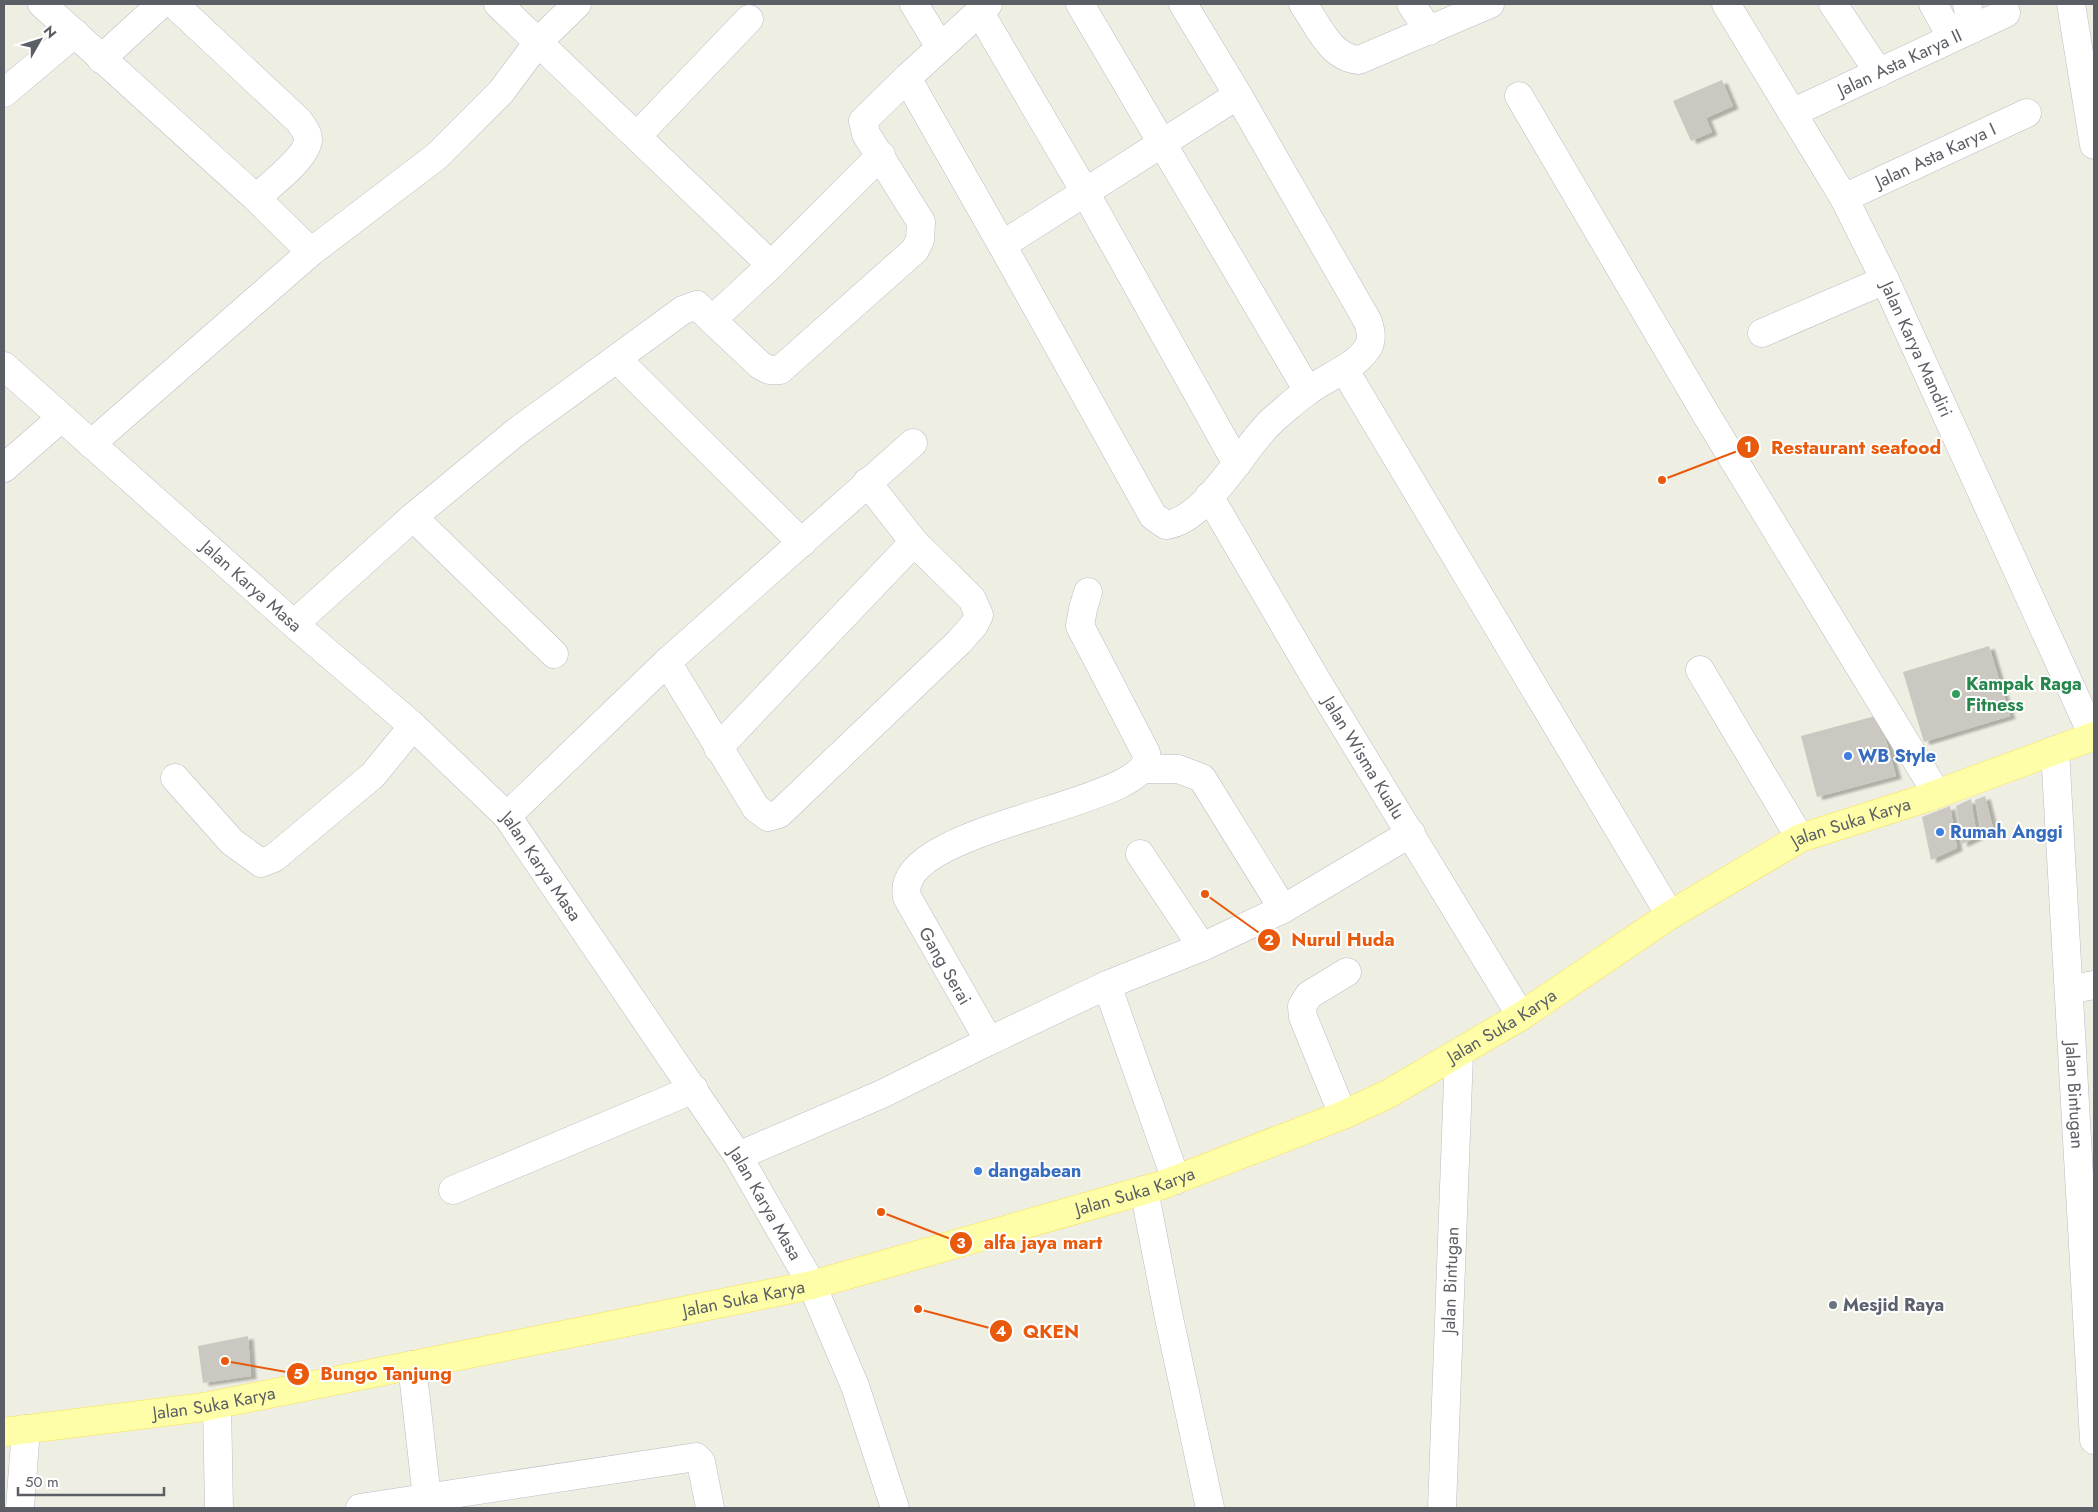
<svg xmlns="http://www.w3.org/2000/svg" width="2098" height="1512" font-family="Jost,sans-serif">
<defs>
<filter id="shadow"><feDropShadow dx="5.5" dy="3" stdDeviation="1" flood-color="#0004"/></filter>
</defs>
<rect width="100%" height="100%" fill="#efeee3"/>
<path fill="#cac8c0" filter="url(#shadow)" d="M1722,80L1733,106L1706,118L1712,132L1691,141L1673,101Z
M1989,646L2010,716L1924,742L1903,672Z
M1879,715L1896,776L1817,797L1801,736Z
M1985,796L1993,828L1981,832L1975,800Z
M1971,799L1977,837L1962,844L1956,806Z
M1950,806L1957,848L1931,860L1922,817Z
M248,1336L251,1376L203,1383L198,1346Z"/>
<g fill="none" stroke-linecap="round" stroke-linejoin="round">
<g stroke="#bbbcc3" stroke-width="29">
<g id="minor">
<path d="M42,4L256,198L311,252"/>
<path d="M174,4L299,121C302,126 308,132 308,139C308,157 269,186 256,198"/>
<path d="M498,4L771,265"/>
<path d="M914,4L940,47"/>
<path d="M1080,4L1308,391"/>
<path d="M1303,4C1318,25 1330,58 1359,60L1490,4"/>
<path d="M1411,4L1429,31"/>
<path id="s1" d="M1726,4L1844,198L1885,280L2093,736"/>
<path d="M1833,4L1879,73"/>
<path d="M1933,4L1952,38"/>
<path d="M1967,4L1972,29"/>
<path d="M2071,4L2094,145"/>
<path d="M979,11L1085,192L1237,464"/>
<path d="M101,59L161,4"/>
<path d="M907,78L1002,245L1153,516L1166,525C1208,520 1245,443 1275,418C1286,409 1296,399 1308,391C1326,377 1353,369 1367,349C1373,341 1371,329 1367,320L1238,95L1183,4"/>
<path d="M4,93L75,33"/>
<path d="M1519,96L1707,416L1937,794"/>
<path id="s2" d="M1792,113L2006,13"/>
<path d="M637,136L749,19"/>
<path id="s3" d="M1844,198L2027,113"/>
<path d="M1002,245L1238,95"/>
<path d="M712,320L760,365L769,370H780L915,250L920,240L921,222L866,134L863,121L907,78L988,4"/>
<path d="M1762,333L1885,280"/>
<path d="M617,359L802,543"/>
<path id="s4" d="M4,366L294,624L413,726L507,816L738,1156L812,1285L855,1386L895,1508"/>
<path d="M1344,369L1670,915"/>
<path d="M91,444L311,252L437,156L501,92L539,41L577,4"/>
<path d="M4,468L61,418"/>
<path id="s5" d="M1209,496L1320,686L1521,1016"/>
<path d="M413,517L554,654"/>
<path d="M294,624L413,517L516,432L683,310L697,305L712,320L771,265L881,155"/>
<path d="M667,662L756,808L768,817L779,814L959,642L974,625L979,615L972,599L914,542L867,482"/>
<path d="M1700,670L1800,838"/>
<path d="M718,748L914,542"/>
<path id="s6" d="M2055,750L2094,1440"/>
<path d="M1144,769H1178L1202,778L1283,909"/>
<path d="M175,778L232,842L261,863L274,858L373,775L413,726"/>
<path d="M507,816L667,662L913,443"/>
<path d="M1140,854L1202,947"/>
<path d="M1107,985L1176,1180"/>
<path d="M2069,990L2094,985"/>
<path d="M989,1041L1107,985L1202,947L1283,909L1411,833"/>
<path d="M1343,1115L1303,1017L1302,1006L1309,995L1347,972"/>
<path d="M738,1156L882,1094L989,1041L907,897C891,824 1163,805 1146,753L1080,626L1083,609L1088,592"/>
<path d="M453,1190L694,1089"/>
<path d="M1144,1190L1169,1318L1210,1508"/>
<path d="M412,1365L427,1498L425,1508"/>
<path d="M217,1405L219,1508"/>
<path d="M20,1508L26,1429"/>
<path d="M360,1508L696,1457L701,1462L710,1508"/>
<path id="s7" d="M1442,1508L1459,1054"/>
</g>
</g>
<g stroke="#f8e353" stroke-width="29">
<g id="major">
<path id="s8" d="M4,1432L204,1407L812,1285L1159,1186L1343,1115L1388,1094L1521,1016L1670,915L1800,838L1926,798L2094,736"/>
</g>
</g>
<use href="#minor" stroke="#fff" stroke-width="28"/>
<use href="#major" stroke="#fffea8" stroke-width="28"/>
</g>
<circle fill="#2e9e5b" stroke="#fff" stroke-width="2" cx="1956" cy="694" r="5"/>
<g fill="#3f7fe0" stroke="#fff" stroke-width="2">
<circle cx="1848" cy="756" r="5"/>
<circle cx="1940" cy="832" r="5"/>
<circle cx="978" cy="1171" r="5"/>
</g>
<circle fill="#6b7280" stroke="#fff" stroke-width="2" cx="1833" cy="1305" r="5"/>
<g text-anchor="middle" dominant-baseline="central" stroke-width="4" stroke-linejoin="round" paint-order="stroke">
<g font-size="18" fill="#5b5e65" stroke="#fff">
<text stroke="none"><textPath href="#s2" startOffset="119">Jalan Asta Karya II</textPath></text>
<text stroke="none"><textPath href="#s3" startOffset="101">Jalan Asta Karya I</textPath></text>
<text stroke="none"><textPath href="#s1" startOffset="395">Jalan Karya Mandiri</textPath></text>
<text stroke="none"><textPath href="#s4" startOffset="331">Jalan Karya Masa</textPath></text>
<text stroke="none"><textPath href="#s5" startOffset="304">Jalan Wisma Kualu</textPath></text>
<text stroke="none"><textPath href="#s8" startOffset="1968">Jalan Suka Karya</textPath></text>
<text stroke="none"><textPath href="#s4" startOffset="736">Jalan Karya Masa</textPath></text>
<text transform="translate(945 966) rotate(60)">Gang Serai</text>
<text stroke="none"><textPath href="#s8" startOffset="1562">Jalan Suka Karya</textPath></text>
<text stroke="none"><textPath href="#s6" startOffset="346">Jalan Bintugan</textPath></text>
<text stroke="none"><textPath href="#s8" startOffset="1158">Jalan Suka Karya</textPath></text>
<text stroke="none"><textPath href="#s4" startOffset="1141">Jalan Karya Masa</textPath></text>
<text stroke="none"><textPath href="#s7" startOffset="228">Jalan Bintugan</textPath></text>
<text stroke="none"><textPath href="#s8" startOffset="752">Jalan Suka Karya</textPath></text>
<text stroke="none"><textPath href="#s8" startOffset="212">Jalan Suka Karya</textPath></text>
</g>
<g font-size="18" font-weight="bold" fill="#27864d" stroke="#fff" text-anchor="start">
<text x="1966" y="684">Kampak Raga<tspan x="1966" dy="21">Fitness</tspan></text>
</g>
<g font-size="18" font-weight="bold" fill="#366cbe" stroke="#fff" text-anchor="start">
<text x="1858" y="756">WB Style</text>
<text x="1950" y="832">Rumah Anggi</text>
<text x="988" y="1171">dangabean</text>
</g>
<g font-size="18" font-weight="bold" fill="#5b616d" stroke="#fff" text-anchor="start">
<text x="1843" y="1305">Mesjid Raya</text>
</g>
</g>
<path fill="none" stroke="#e8590c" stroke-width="2" d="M1662 480L1748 447M1205 894L1269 940M881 1212L961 1243M918 1309L1001 1331M225 1361L298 1374"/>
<g fill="#e8590c" stroke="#fff" stroke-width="2">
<circle cx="1662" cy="480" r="5"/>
<circle cx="1205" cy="894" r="5"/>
<circle cx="881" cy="1212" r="5"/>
<circle cx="918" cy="1309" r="5"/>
<circle cx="225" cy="1361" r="5"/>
<circle cx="1748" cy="447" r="12"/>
<circle cx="1269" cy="940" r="12"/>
<circle cx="961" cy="1243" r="12"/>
<circle cx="1001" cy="1331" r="12"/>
<circle cx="298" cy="1374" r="12"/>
</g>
<g font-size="15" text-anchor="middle" font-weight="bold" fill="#fff">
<text x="1748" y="452">1</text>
<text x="1269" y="945">2</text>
<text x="961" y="1248">3</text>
<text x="1001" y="1336">4</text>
<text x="298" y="1379">5</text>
</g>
<g font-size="19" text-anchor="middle" font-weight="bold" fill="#e8590c" stroke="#fff" stroke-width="4" stroke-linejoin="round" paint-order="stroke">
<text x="1856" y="454">Restaurant seafood</text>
<text x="1343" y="946">Nurul Huda</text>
<text x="1043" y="1249">alfa jaya mart</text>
<text x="1051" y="1338">QKEN</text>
<text x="386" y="1380">Bungo Tanjung</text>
</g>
<rect width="2098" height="1512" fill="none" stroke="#5b5e65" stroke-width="10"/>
<g transform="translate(40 40) rotate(51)" stroke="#ffffff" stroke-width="4" paint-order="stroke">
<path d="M0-4L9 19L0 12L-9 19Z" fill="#5b5e65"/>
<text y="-8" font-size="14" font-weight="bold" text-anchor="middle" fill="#5b5e65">N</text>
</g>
<path d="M18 1487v8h146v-8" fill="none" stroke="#5b5e65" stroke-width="2.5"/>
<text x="25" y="1487" font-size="15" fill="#5b5e65" stroke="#ffffff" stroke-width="4" paint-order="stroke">50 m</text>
</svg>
